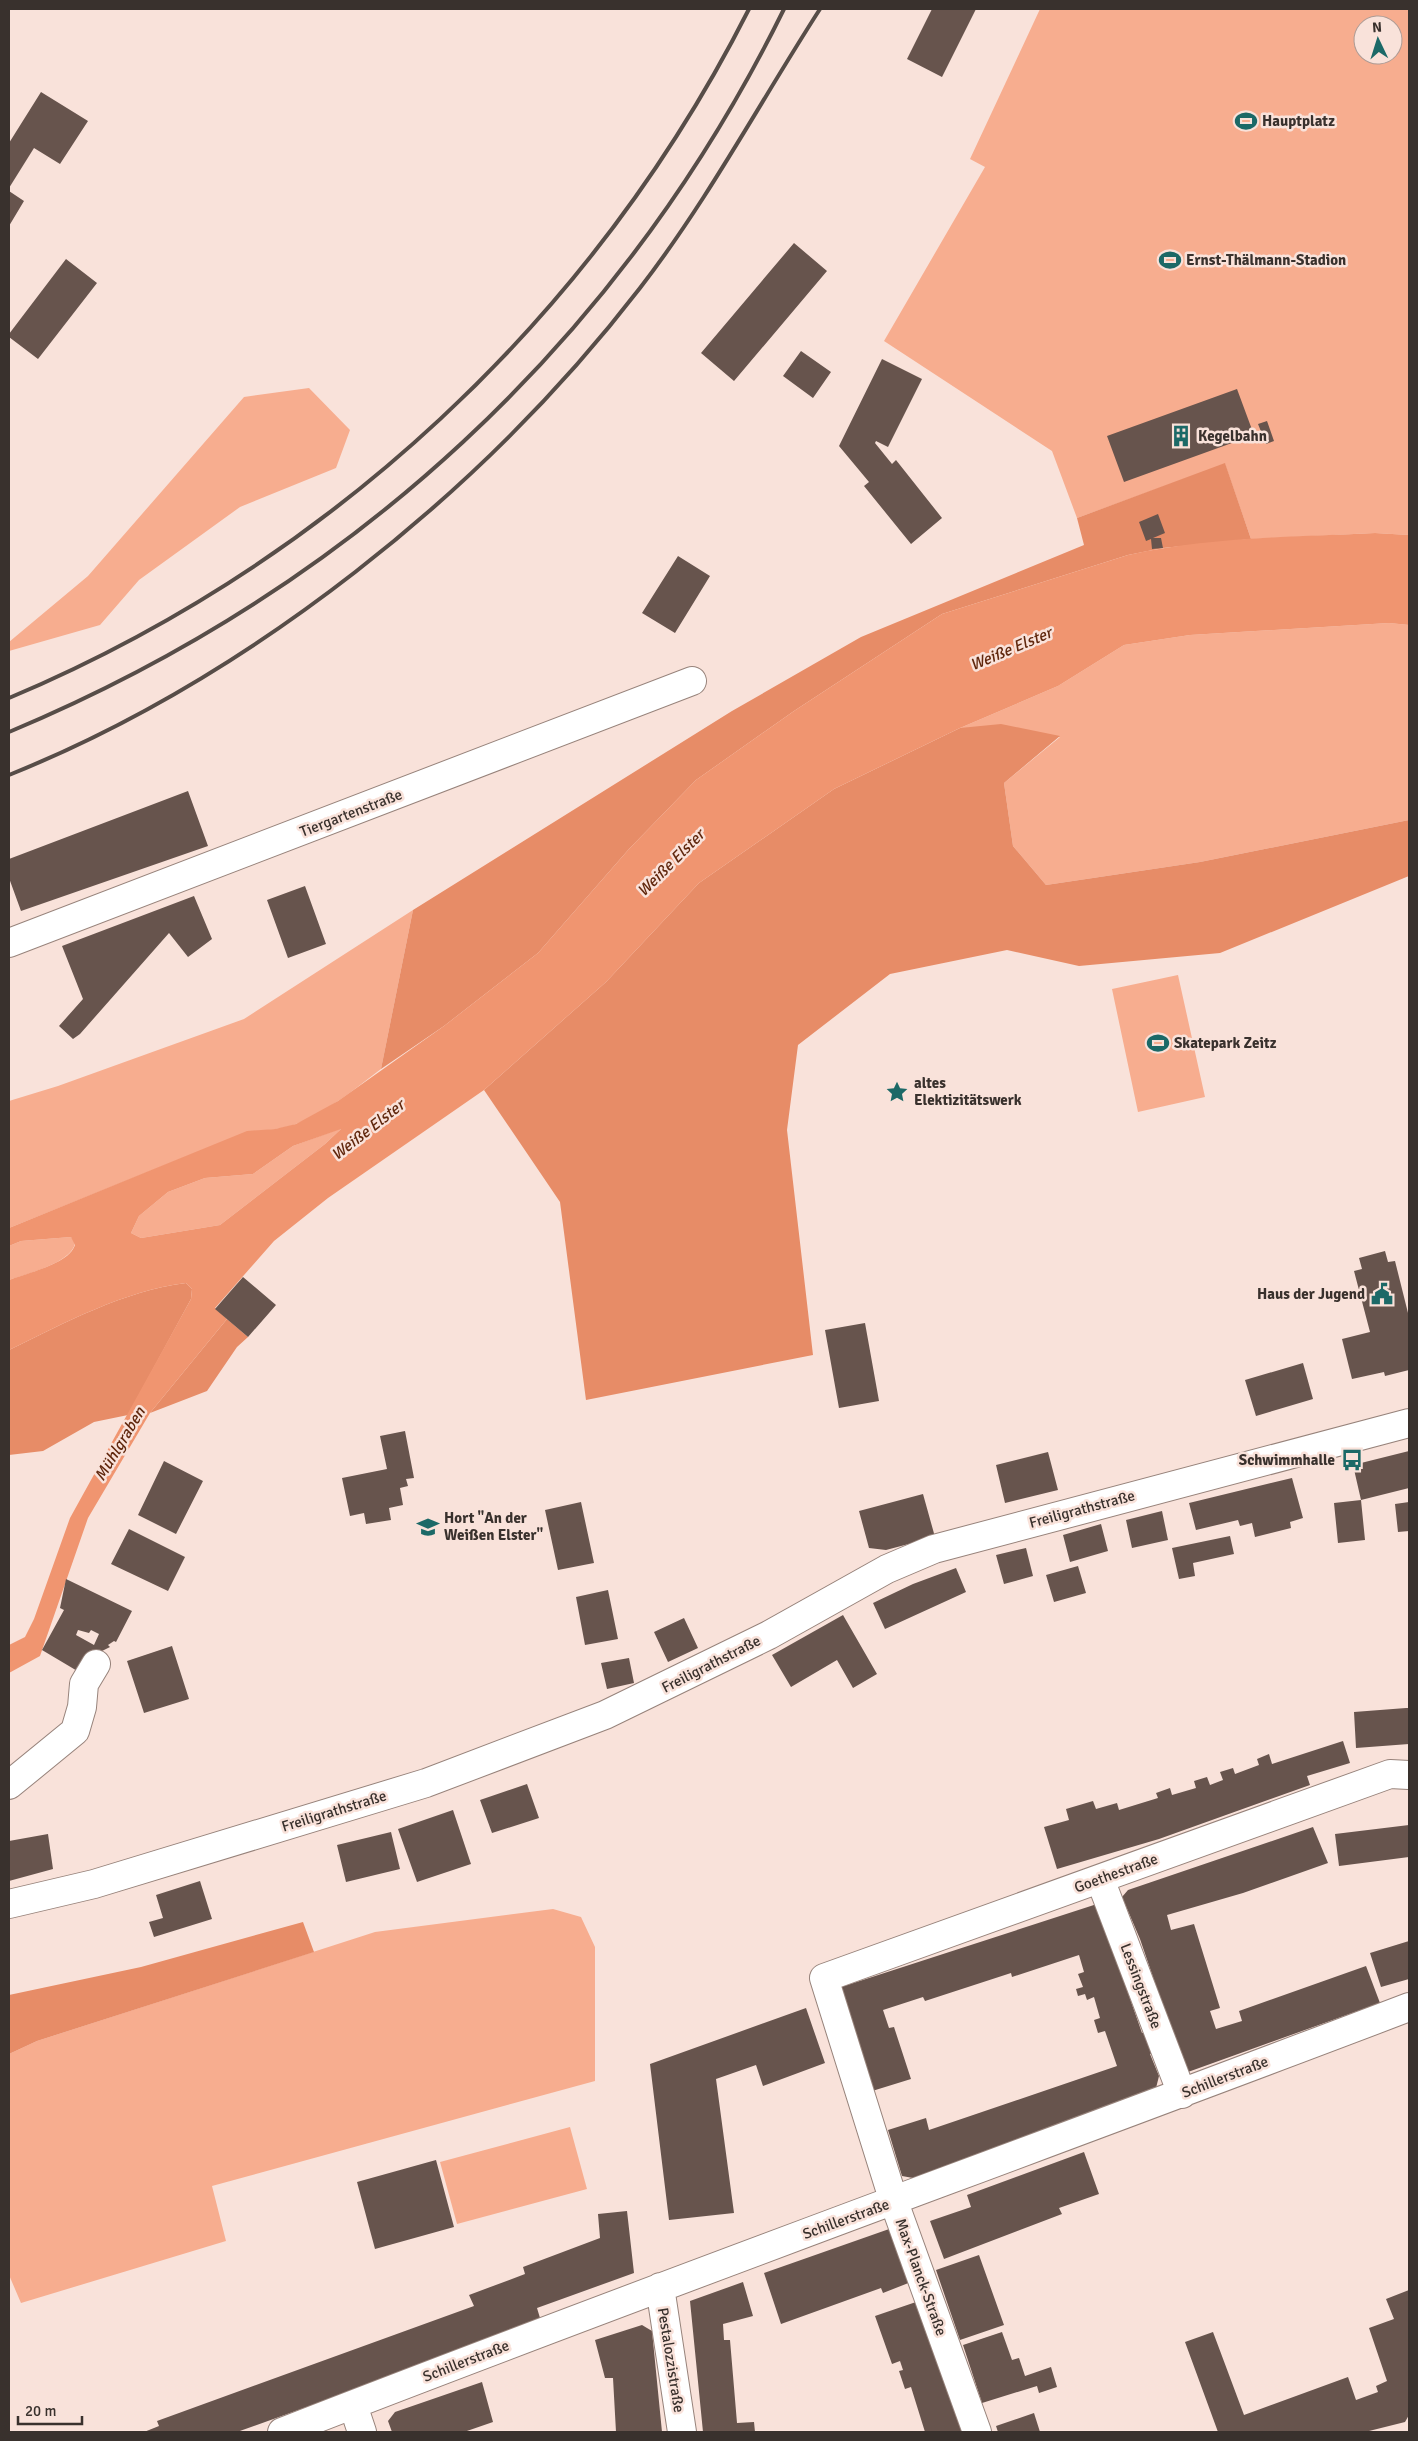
<svg xmlns="http://www.w3.org/2000/svg" width="1418" height="2441" font-family="Signika,sans-serif">
<rect width="100%" height="100%" fill="#f9e2da"/>
<path fill="#f7ad8f" fill-rule="evenodd" d="M1040,9H1409V535L1375,533L1251,539L1225,464L1077,518L1052,451L884,341L985,167L970,159ZM1363,25H1393V55H1363Z
M309,388L350,430L336,468L240,507L139,580L100,625L9,651V642L88,576L244,397Z
M1389,623L1409,625V820L1200,862L1046,885L1013,846L1004,783L1060,737L960,728L1058,686L1124,645L1190,635Z
M413,910L381,1069C355,1089 327,1112 296,1124C281,1130 263,1130 247,1132L9,1228V1101L58,1086L244,1019Z
M1178,975L1205,1097L1138,1112L1112,989Z
M342,1128L325,1144L220,1225L141,1238L131,1233L139,1216L168,1192L205,1178L253,1174L293,1146Z
M71,1237L75,1241C76,1262 26,1274 9,1280V1246L21,1241Z
M553,1909L581,1917L595,1947V2081L212,2186L226,2241L21,2303L9,2275V2054L37,2041L375,1932Z
M570,2127L587,2189L457,2224L440,2162Z"/>
<path fill="#e78c67" d="M1225,463L1251,539L1163,548L1128,555L942,614L794,711L696,780L629,849L538,953L444,1026L381,1069L413,910L732,711L861,637L1084,545L1077,518Z
M1001,724L1060,736L1004,783L1013,846L1046,885L1200,862L1409,820V876L1220,953L1079,966L1007,950L890,974L798,1045L787,1130L813,1355L586,1400L560,1202L484,1090L606,982L699,883L834,789L960,728Z
M186,1283L192,1289L191,1299L128,1415L94,1422L43,1451L9,1455V1350C65,1323 123,1291 186,1283Z
M227,1319L248,1337L237,1347L207,1391L150,1413Z
M303,1922L314,1952L37,2041L9,2054V1995L141,1967Z"/>
<path fill="#f09570" fill-rule="evenodd" d="M1375,533L1409,535V625L1389,623L1190,635L1124,645L1058,686L960,728L834,789L699,883L606,982L484,1090L328,1198L274,1241L215,1308L227,1319L150,1413L88,1518L40,1656L9,1673V1645L25,1637L34,1619L70,1518L191,1299L192,1289L186,1283C123,1291 65,1323 9,1350V1280C27,1273 69,1264 75,1245L71,1237L21,1241L9,1246V1228L247,1131L275,1129L296,1124L338,1101L444,1026L538,953L629,849L696,780L794,711L942,614L1128,555C1208,537 1293,537 1375,533ZM341,1129L325,1144L220,1225L141,1238L131,1233L139,1216L168,1192L205,1178L253,1174L293,1146Z"/>
<path fill="#67544d" fill-rule="evenodd" d="M932,9H976L942,77L907,59Z
M41,92L88,121L60,164L34,148L9,188V143Z
M9,191L24,201L9,226Z
M794,243L827,271L734,381L701,353Z
M66,259L97,283L38,359L9,337V334Z
M801,351L831,372L813,398L783,376Z
M882,359L922,379L888,447L876,441L875,443L892,464L896,460L942,518L911,544L864,486L869,482L839,446Z
M1237,389L1254,435L1124,482L1107,436Z
M1267,421L1274,441L1266,444L1258,424Z
M1158,514L1165,533L1153,538H1161L1163,548L1152,549L1151,539L1146,541L1139,522Z
M678,556L710,576L675,633L642,613Z
M188,791L208,846L21,911L9,878V859Z
M305,886L326,944L288,958L267,900Z
M194,896L212,939L188,957L169,933L80,1034L73,1039L59,1026L83,999L62,946Z
M1385,1251L1388,1262L1395,1261L1409,1317V1370L1385,1376L1384,1372L1352,1379L1342,1339L1370,1332L1354,1271L1362,1269L1359,1258Z
M243,1277L276,1305L248,1337L215,1309Z
M865,1323L879,1401L839,1408L825,1330Z
M1303,1363L1313,1399L1256,1416L1245,1380Z
M405,1431L414,1478L406,1479L408,1486L400,1488L403,1505L389,1508L391,1520L366,1524L364,1513L350,1516L342,1478L387,1469L380,1436Z
M1409,1451V1488L1361,1500L1353,1465Z
M1048,1452L1058,1490L1005,1503L996,1465Z
M164,1461L203,1481L176,1534L138,1515Z
M1292,1478L1303,1518L1290,1522L1291,1528L1255,1537L1252,1523L1240,1526L1238,1520L1196,1530L1189,1503Z
M923,1494L935,1537L886,1550L869,1548L859,1511Z
M1361,1500L1365,1540L1338,1543L1334,1503Z
M581,1502L594,1563L558,1570L545,1510Z
M1409,1502V1531L1398,1532L1395,1504Z
M1162,1511L1168,1540L1132,1548L1126,1520Z
M1101,1524L1108,1551L1070,1562L1063,1535Z
M129,1529L185,1557L168,1591L111,1564Z
M1230,1536L1234,1554L1193,1563L1195,1576L1179,1579L1172,1548Z
M1026,1548L1033,1576L1004,1584L996,1555Z
M1078,1566L1086,1593L1054,1602L1046,1575Z
M956,1568L966,1592L885,1629L873,1603L913,1584Z
M66,1579L132,1611L116,1642L114,1641L108,1645L110,1647L86,1659L79,1672L42,1650L64,1610L60,1608ZM78,1630L89,1633L91,1630L99,1634L94,1645L76,1635Z
M608,1590L618,1639L585,1645L576,1597Z
M843,1615L877,1674L853,1688L837,1660L791,1687L772,1655Z
M684,1618L698,1648L668,1662L654,1632Z
M172,1646L189,1699L144,1713L127,1661Z
M629,1658L634,1683L607,1689L601,1663Z
M1406,1708H1409V1744L1356,1748L1354,1712Z
M1343,1741L1350,1763L1307,1776L1310,1785L1159,1839L1057,1869L1044,1827L1069,1820L1066,1809L1093,1801L1096,1809L1117,1803L1119,1810L1158,1798L1156,1793L1170,1788L1172,1795L1196,1788L1194,1781L1207,1777L1210,1785L1223,1780L1220,1772L1233,1768L1235,1774L1259,1765L1257,1759L1269,1754L1272,1764Z
M527,1784L539,1818L492,1833L480,1800Z
M453,1810L471,1864L417,1882L398,1829Z
M1409,1825V1857L1339,1866L1335,1834Z
M1313,1827L1328,1863L1243,1893L1167,1915L1171,1930L1194,1924L1220,2008L1210,2011L1216,2029L1242,2021L1239,2011L1366,1966L1380,2003L1188,2072L1169,2024L1140,1939L1122,1897L1128,1890Z
M391,1832L400,1869L346,1882L337,1845Z
M48,1834L53,1869L9,1881V1841Z
M200,1881L212,1919L154,1937L149,1922L163,1918L156,1895Z
M1097,1904L1142,2033L1148,2031L1156,2052L1150,2054L1159,2076L1156,2088L913,2178L902,2176L888,2130L926,2118L929,2130L1117,2066L1105,2031L1098,2033L1094,2020L1100,2018L1094,1997L1087,2000L1085,1994L1078,1996L1076,1989L1083,1987L1078,1974L1084,1972L1079,1955L1012,1977L1011,1973L925,2001L923,1997L883,2010L889,2028L894,2027L911,2079L869,2092L835,1989Z
M1409,1941V1979L1381,1987L1370,1953Z
M806,2008L825,2063L763,2086L756,2065L716,2079L734,2213L669,2220L650,2064Z
M1084,2152L1099,2194L1059,2208L1062,2214L944,2259L930,2221L971,2207L967,2195Z
M436,2160L454,2227L375,2249L357,2182Z
M627,2211L634,2273L537,2308L540,2318L488,2338L490,2341L237,2432H144L159,2426L157,2421L474,2306L469,2295L525,2274L523,2267L600,2238L598,2214Z
M892,2228L911,2282L883,2293L881,2288L781,2324L764,2273Z
M979,2255L1004,2325L960,2340L936,2270Z
M743,2282L753,2316L723,2324L724,2340H730L737,2423L754,2422L755,2432H703L690,2301Z
M1409,2290V2415L1405,2422L1365,2432H1218L1185,2342L1213,2332L1244,2415L1348,2377L1356,2400L1378,2392L1376,2386L1387,2381L1369,2328L1394,2319L1386,2299Z
M916,2302L963,2432H925L911,2387L905,2389L899,2371L903,2370L900,2361L892,2364L875,2316Z
M642,2325L652,2331L662,2432H616L613,2378H605L595,2340Z
M1002,2332L1012,2360L1019,2358L1025,2376L1051,2367L1057,2387L1039,2393L1037,2386L982,2403L963,2345Z
M482,2382L493,2422L464,2432H392L388,2421L395,2412Z
M1034,2413L1040,2432H998L996,2426Z"/>
<g fill="none" stroke-linecap="round" stroke-linejoin="round">
<g stroke="#97837b" stroke-width="30">
<path id="minor" d="M9,943L692,681
M9,1785L75,1731L82,1707L84,1684L96,1664
M1100,1879L1182,2094
M9,1904L94,1884L426,1783L605,1715L769,1635L887,1569L934,1549L1409,1423
M660,2287L682,2432
M353,2405L362,2432
M282,2432C656,2286 1034,2150 1409,2007
M977,2432L894,2202L824,1978L1390,1774L1409,1775"/>
</g>
<use href="#minor" stroke="#fff" stroke-width="28"/>
<path stroke="#574d48" stroke-width="4" d="M9,698C329,563 592,319 749,9
M9,732C351,589 620,342 784,9
M9,775C249,678 482,493 640,288C708,200 760,102 820,9"/>
</g>
<defs>
<g id="stadium-bare" transform="scale(1.725)"><path d="M0-5a6.5 5 0 1 0 0 10a6.5 5 0 1 0 0-10ZM-3.5-1.8h7v3.6h-7Z" fill="#1c6967" stroke="#f9e2da" stroke-width="2.5" paint-order="stroke"/></g>
<g id="building-bare" transform="scale(1.725)"><path d="M-4-6H4V6H1V3H-1V6H-4ZM-2.5-4.3h1.7v1.8h-1.7ZM.8-4.3h1.7v1.8H.8ZM-2.5-1h1.7V.8h-1.7ZM.8-1h1.7V.8H.8Z" fill="#1c6967" stroke="#f9e2da" stroke-width="2.5" paint-order="stroke"/></g>
<g id="sight-bare" transform="scale(1.725)"><path d="M0-6L1.8-2.2L6-1.7L2.9 1.2L3.7 5.4L0 3.3L-3.7 5.4L-2.9 1.2L-6-1.7L-1.8-2.2Z" fill="#1c6967" stroke="#f9e2da" stroke-width="2.5" paint-order="stroke"/></g>
<g id="civic-bare" transform="scale(1.725)"><path d="M-.6-6.5H3V-4.5H.6V-3L4-1V1h2V6H-6V1h2V-1L-.6-3ZM-1.2 2.5V6h2.4V2.5Z" fill="#1c6967" stroke="#f9e2da" stroke-width="2.5" paint-order="stroke"/></g>
<g id="bus-bare" transform="scale(1.725)"><path d="M-5-6H5V4H4V6H2V4H-2V6H-4V4H-5ZM-3.5-4V0h7V-4ZM-3.5 1.2v1.5H-2V1.2ZM2 1.2v1.5H3.5V1.2Z" fill="#1c6967" stroke="#f9e2da" stroke-width="2.5" paint-order="stroke"/></g>
<g id="school-bare" transform="scale(1.725)"><path d="M0-5L7-2L0 1L-7-2ZM-4 1L0 2.5L4 1V4Q0 6-4 4Z" fill="#1c6967" stroke="#f9e2da" stroke-width="2.5" paint-order="stroke"/></g>
</defs>
<g fill-rule="evenodd">
<use href="#stadium-bare" x="1246" y="121"/>
<use href="#stadium-bare" x="1170" y="260"/>
<use href="#building-bare" x="1181" y="436"/>
<use href="#stadium-bare" x="1158" y="1043"/>
<use href="#sight-bare" x="897" y="1092"/>
<use href="#civic-bare" x="1382" y="1294"/>
<use href="#bus-bare" x="1352" y="1460"/>
<use href="#school-bare" x="428" y="1527"/>
</g>
<g text-anchor="middle" dominant-baseline="central" stroke-width="5" stroke-linejoin="round" paint-order="stroke">
<g font-size="15" font-weight="bold" fill="#39312d" stroke="#f9e2da" text-anchor="start">
<text x="1262" y="121">Hauptplatz</text>
<text x="1186" y="260">Ernst-Thälmann-Stadion</text>
<text x="1198" y="436">Kegelbahn</text>
<text x="1174" y="1043">Skatepark Zeitz</text>
<text x="914" y="1083">altes<tspan x="914" dy="17">Elektizitätswerk</tspan></text>
<text x="1365" y="1294" text-anchor="end">Haus der Jugend</text>
<text x="1335" y="1460" text-anchor="end">Schwimmhalle</text>
<text x="444" y="1518">Hort "An der<tspan x="444" dy="17">Weißen Elster"</tspan></text>
</g>
<g font-size="15" fill="#39312d" stroke="#f9e2da">
<text transform="translate(351 813) rotate(-21)">Tiergartenstraße</text>
<text transform="translate(1082 1509) rotate(-15)">Freiligrathstraße</text>
<text transform="translate(711 1664) rotate(-27)">Freiligrathstraße</text>
<text transform="translate(334 1811) rotate(-17)">Freiligrathstraße</text>
<text transform="translate(1116 1873) rotate(-20)">Goethestraße</text>
<text transform="translate(1141 1986) rotate(69)">Lessingstraße</text>
<text transform="translate(1225 2077) rotate(-21)">Schillerstraße</text>
<text transform="translate(846 2219) rotate(-20)">Schillerstraße</text>
<text transform="translate(921 2277) rotate(70)">Max-Planck-Straße</text>
<text transform="translate(671 2360) rotate(81)">Pestalozzistraße</text>
<text transform="translate(466 2361) rotate(-21)">Schillerstraße</text>
</g>
<g font-size="16" font-style="italic" fill="#60270d" stroke="#f9e2da">
<text transform="translate(1011 649) rotate(-23)">Weiße Elster</text>
<text transform="translate(671 863) rotate(-45)">Weiße Elster</text>
<text transform="translate(368 1130) rotate(-38)">Weiße Elster</text>
<text transform="translate(120 1444) rotate(-59)">Mühlgraben</text>
</g>
</g>
<rect width="1418" height="2441" fill="none" stroke="#39312d" stroke-width="20"/>
<g transform="translate(1378 40) rotate(356)"><circle r="24" fill="#f9e2da" stroke="#ac9b95"/>
<path d="M0-4L9 19L0 12L-9 19Z" fill="#1c6967"/>
<text y="-8" font-size="14" font-weight="bold" text-anchor="middle" fill="#39312d">N</text>
</g>
<path d="M18 2416v8h64v-8" fill="none" stroke="#39312d" stroke-width="2.5"/>
<text x="25" y="2416" font-size="15" fill="#39312d" stroke="#f9e2da" stroke-width="4" paint-order="stroke">20 m</text>
</svg>
